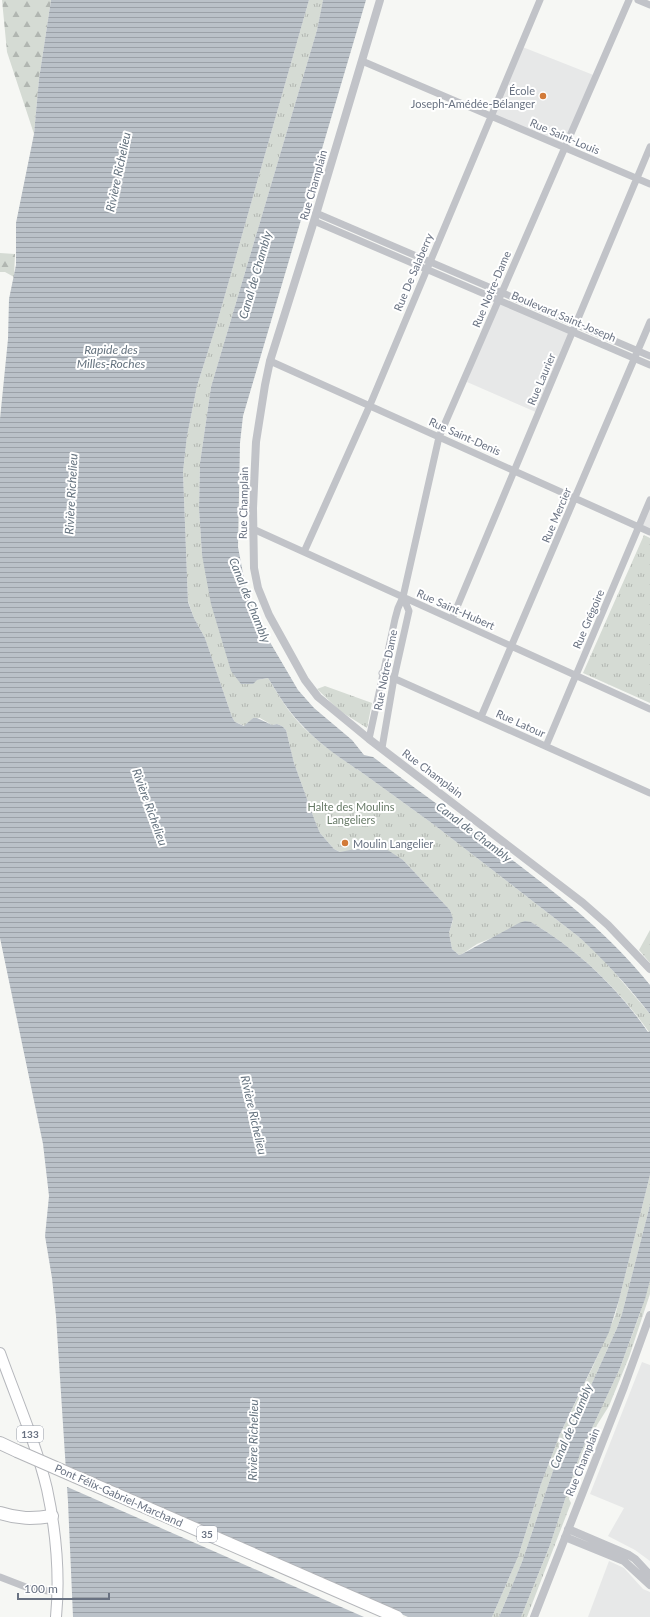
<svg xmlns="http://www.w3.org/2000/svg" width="650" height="1617" font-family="Lato,sans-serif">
<defs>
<pattern id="grass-tufts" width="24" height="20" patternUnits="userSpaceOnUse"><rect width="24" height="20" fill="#d5dbd4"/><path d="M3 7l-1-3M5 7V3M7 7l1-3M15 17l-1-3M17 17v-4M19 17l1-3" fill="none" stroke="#b1b6b1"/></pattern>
<pattern id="forest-firs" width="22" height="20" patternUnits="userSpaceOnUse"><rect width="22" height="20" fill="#d5dbd4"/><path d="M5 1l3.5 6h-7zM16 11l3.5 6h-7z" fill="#b1b6b1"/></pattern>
<pattern id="water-rules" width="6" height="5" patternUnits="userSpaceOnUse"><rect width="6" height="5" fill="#bac1c8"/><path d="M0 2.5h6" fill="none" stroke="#9ba1a8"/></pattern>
</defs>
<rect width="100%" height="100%" fill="#f6f7f4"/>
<path fill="#e7e8e8" d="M520,46L596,76L565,147L491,116Z
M498,299L573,331L538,413L467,382Z
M650,500V532L639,527Z
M642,1362L650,1365V1561L635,1550L608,1536L624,1508L590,1494Z
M609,1561L624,1568L643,1589L650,1592V1617H588Z"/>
<path fill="url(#grass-tufts)" d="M309,0H323L317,30L211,387L200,463L199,509L202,555L257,680L268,678C278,694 288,712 302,726C318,742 336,755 355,768L356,770L357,769L433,824L579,937L599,955L614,972L650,1014V1031L649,1032C617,987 578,950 531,922L477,944L462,954L459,955L452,949L449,933L453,920L450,910L403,860L352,851L340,852L334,849L320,833L315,821L294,763L286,730L282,726L277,724L272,725L260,718H253L245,726L235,722L232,717L205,638L194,618L188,601L183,472L187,436L197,386L217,323Z
M644,535L650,538V703L583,673Z
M325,686L372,703L367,728L340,711L317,689Z
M650,930V963L639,950Z
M650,1175V1205L622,1314L617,1328L555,1465L522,1562L499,1617H492L518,1557L541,1484L560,1434L594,1364L615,1316Z
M650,1281V1294L629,1357L609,1406L597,1425L571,1491L569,1499L571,1503L527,1617H521L550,1545L580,1454L620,1368L638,1319Z"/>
<path fill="url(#forest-firs)" d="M2,0H51L39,79L34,134L7,52Z
M0,253L15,254L14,277L5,272H0Z"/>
<path fill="url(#water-rules)" d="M51,0H309L217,323L197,386L187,436L183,472L188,602L194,618L205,638L232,717L235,722L244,726L253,718H257L272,725L277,724L282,726L286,730L294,763L315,821L320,833L334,849L340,852L370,846L383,847L403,860L450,910L453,919L449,933L452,949L459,955L462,954L519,923L525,921L531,922C578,950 617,987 648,1032L650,1031V1175L619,1300L609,1332L560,1434L541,1484L518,1557L492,1617H73L68,1502L56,1316L52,1278L45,1236L49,1196L43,1144L0,938V419L8,339L9,299L16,265V223L34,134L39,79Z
M323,0H366L243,416L240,443L238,547L246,589L257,620L298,690L314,708L352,740L364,755L373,757C420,792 468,826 515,862C566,901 610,935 650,985V1014C629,987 605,961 579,937L433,824L357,769L356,770L355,768C336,755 316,741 301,724C288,711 278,694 268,678L257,680L253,684H241L231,671L211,604L202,555L199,509L200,463L211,387L317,30Z
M650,1205V1281L645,1299L620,1368L580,1454L550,1545L521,1617H499L522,1562L555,1465L617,1328L622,1314Z"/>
<path fill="#f6f7f4" d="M64,1467L408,1617H364L65,1486Z"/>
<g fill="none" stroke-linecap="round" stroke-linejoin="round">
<g stroke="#b5b7bc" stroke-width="12">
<path id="primary" d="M0,1353C16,1398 36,1443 47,1489C56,1531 60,1575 56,1617"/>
</g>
<g stroke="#b4b6ba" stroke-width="14">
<path id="motorway" d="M0,1443L17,1451
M0,1513C18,1519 33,1519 52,1516"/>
</g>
<path stroke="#c1c3c8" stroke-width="7" d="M638,0L650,5
M362,61L650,184
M316,213L650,356
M314,221L650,365
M270,361L650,532
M253,529L650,709
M304,552L370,405L540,0
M452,619L650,147
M382,673L650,793
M481,717L650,322
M369,739L395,619L398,608L403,597L439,437L629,0
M546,746L650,500
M382,748L394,678L409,611L403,597
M0,1577L31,1589L58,1592"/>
<path stroke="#c1c3c8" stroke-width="8" d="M380,0L314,221L270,361L265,385L256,442L253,508L254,568L258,588L269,615L305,680L318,697L369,739L583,903L608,925L650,969
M568,1529L629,1555L635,1559L650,1575
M565,1537L624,1561L650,1585
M534,1617L624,1387L650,1315"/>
<use href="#primary" stroke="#fff" stroke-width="10"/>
<use href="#motorway" stroke="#fff" stroke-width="12"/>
<g stroke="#b4b6ba" stroke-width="14" stroke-linecap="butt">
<path id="motorway-bridge" d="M17,1451L397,1617"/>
</g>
<use href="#motorway-bridge" stroke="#fff" stroke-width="12"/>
</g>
<g fill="#d27a39" stroke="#fff" stroke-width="1.5">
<circle cx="543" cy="96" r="4"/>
<circle cx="345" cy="843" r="4"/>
</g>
<g text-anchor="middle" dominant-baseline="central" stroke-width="4" stroke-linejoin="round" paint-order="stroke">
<g fill="#fff" stroke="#969ca8" stroke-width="1">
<rect x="17" y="1426" width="26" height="16" rx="3"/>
<rect x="197" y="1526" width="20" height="16" rx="3"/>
</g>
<g font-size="10" font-weight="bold" fill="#697282">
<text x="30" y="1434">133</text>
<text x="207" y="1534">35</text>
</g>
<g font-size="11" fill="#697282" stroke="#fff" text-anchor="end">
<text x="535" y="90">École<tspan x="535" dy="13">Joseph-Amédée-Bélanger</tspan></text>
<text x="353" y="843" text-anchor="start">Moulin Langelier</text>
</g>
<g font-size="11" fill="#697282" stroke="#fff">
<text transform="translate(565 136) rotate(23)">Rue Saint-Louis</text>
<text transform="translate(313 185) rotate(-74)">Rue Champlain</text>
<text transform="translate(413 272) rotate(-67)">Rue De Salaberry</text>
<text transform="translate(491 289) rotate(-67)">Rue Notre-Dame</text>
<text transform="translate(564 316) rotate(23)">Boulevard Saint-Joseph</text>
<text transform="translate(541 379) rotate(-67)">Rue Laurier</text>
<text transform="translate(465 436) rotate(24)">Rue Saint-Denis</text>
<text transform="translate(243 503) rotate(-89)">Rue Champlain</text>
<text transform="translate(556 515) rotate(-67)">Rue Mercier</text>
<text transform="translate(456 609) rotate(24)">Rue Saint-Hubert</text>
<text transform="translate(588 619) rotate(-67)">Rue Grégoire</text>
<text transform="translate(385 670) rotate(-79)">Rue Notre-Dame</text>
<text transform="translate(521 723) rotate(24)">Rue Latour</text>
<text transform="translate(433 773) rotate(37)">Rue Champlain</text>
<text transform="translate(582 1462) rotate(-68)">Rue Champlain</text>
<text transform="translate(119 1495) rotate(24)">Pont Félix-Gabriel-Marchand</text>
</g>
<g font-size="11" fill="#677a67" stroke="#fff">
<text x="351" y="806">Halte des Moulins<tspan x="351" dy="13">Langeliers</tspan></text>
</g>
<g font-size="12" font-style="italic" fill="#65737f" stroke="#fff">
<text transform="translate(118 172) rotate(-78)">Rivière Richelieu</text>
<text transform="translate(255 275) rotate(-74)">Canal de Chambly</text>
<text x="111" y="349">Rapide des<tspan x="111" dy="14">Milles-Roches</tspan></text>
<text transform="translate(71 494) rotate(-87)">Rivière Richelieu</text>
<text transform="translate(250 600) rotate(68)">Canal de Chambly</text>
<text transform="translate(150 807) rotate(70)">Rivière Richelieu</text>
<text transform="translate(474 832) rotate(37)">Canal de Chambly</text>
<text transform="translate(254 1115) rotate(77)">Rivière Richelieu</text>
<text transform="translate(571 1426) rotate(-67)">Canal de Chambly</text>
<text transform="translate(253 1440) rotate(-89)">Rivière Richelieu</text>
</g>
</g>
<path d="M18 1593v6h91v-6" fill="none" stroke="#697282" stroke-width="2"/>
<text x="24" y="1593" font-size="12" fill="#697282" stroke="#ffffff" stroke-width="3" paint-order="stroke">100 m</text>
</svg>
